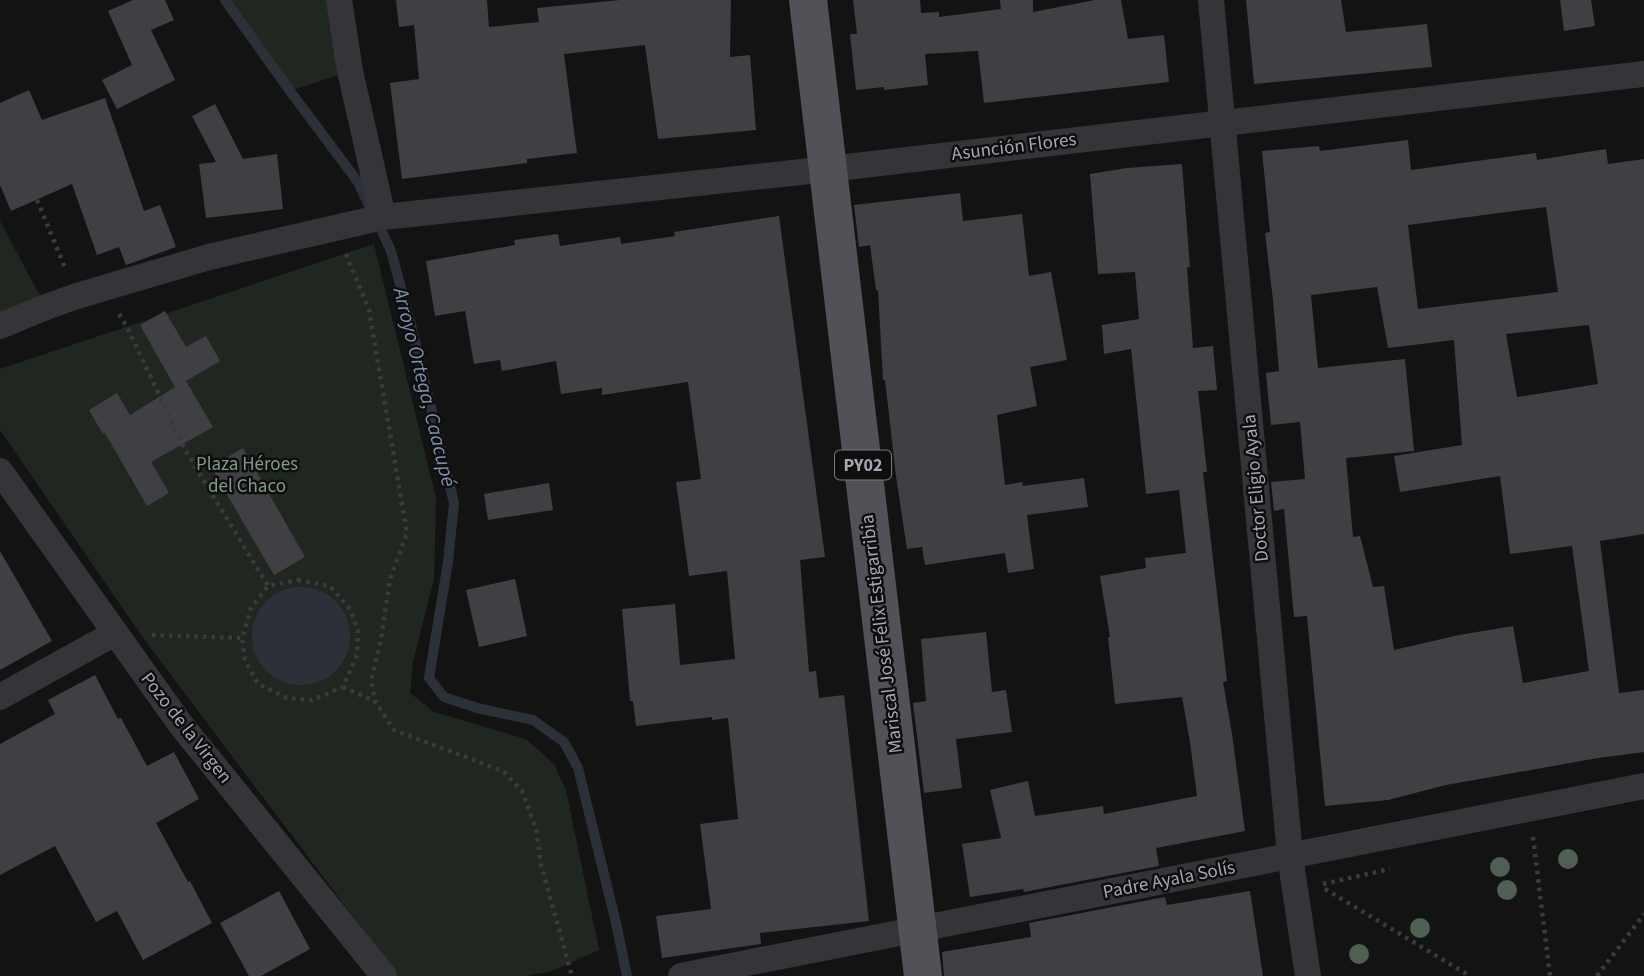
<svg xmlns="http://www.w3.org/2000/svg" width="1644" height="976" font-family="'Source Sans 3',sans-serif">
<rect width="100%" height="100%" fill="#131314"/>
<path fill="#202721" d="M225,0H339L350,71L290,91Z
M0,221L46,307L0,326Z
M374,244L436,498L434,579L413,662L410,693L434,712L526,739L554,764L566,790L599,950L552,971L525,976H398L146,642L0,430V369Z"/>
<path fill="#2c3139" d="M252 636a49 49 0 1 1 98 0a49 49 0 1 1-98 0Z"/>
<g fill="none" stroke-linecap="round" stroke-linejoin="round">
<path stroke="#2c3139" stroke-width="10" d="M225,0L290,91L358,182L370,208
M377,221L391,251L411,325L454,503L448,562L429,678L444,697L477,708L533,720L564,742L578,768L616,923L627,976"/>
</g>
<path fill="#404044" fill-rule="evenodd" d="M133,0H165L174,20L151,30L175,80L117,109L102,80L132,65L108,11Z
M396,0H487L489,27L539,22L537,8L620,0H731L730,57L750,55L756,130L658,139L645,45L564,54L577,153L527,159V163L402,179L390,83L419,79L414,25L399,27Z
M853,0H920L921,13L939,12V17L1001,9L1000,0H1033V12L1095,0H1121L1128,39L1164,35L1169,82L984,103L978,51L925,54L928,85L884,90V87L856,90L850,34H857Z
M1246,0H1341L1346,32L1427,24L1432,67L1254,84Z
M1560,0H1591L1595,26L1564,31Z
M29,90L42,120L105,98L144,211L160,205L176,247L126,265L119,247L97,255L72,184L11,211L0,185V103Z
M215,104L243,159L277,154L283,209L206,218L199,164L216,162L192,116Z
M1408,140L1411,170L1536,153L1537,160L1606,149L1608,164L1644,159V534L1600,541L1619,693L1644,690V752L1598,758L1446,785L1388,800L1325,806L1307,616L1294,617L1284,509L1274,511L1271,482L1305,479L1300,422L1271,425L1266,373L1279,371L1273,300L1265,233L1270,232L1262,151L1319,146L1320,151ZM1546,207L1558,292L1418,309L1408,225ZM1377,287L1388,348L1454,340L1462,445L1394,456L1400,492L1500,476L1510,554L1572,546L1589,671L1523,683L1513,626L1459,635L1394,650L1384,586L1373,587L1360,536L1353,537L1346,458L1414,451L1405,359L1318,368L1311,295ZM1589,325L1598,384L1517,397L1506,334Z
M1182,164L1190,267H1187L1193,348L1213,346L1217,390L1198,391L1207,472H1203L1227,681L1223,682L1232,734L1245,831L1156,848L1159,866L1024,892L1023,889L970,897L962,844L1001,838L990,790L1028,781L1035,816L1103,806L1104,814L1197,796L1190,742L1182,697L1115,704L1108,637H1110L1100,576L1146,568L1145,558L1186,553L1179,490L1146,494L1131,349L1104,354L1102,325L1139,319L1135,272L1098,274L1090,174L1127,168Z
M960,193L963,221L1022,214L1029,276L1051,272L1067,360L1030,367L1037,406L997,415L1005,485L1022,482L1023,486L1084,478L1088,507L1027,515L1034,569L1008,573L1005,553L925,565L922,547L907,549L896,476L885,380H883L878,290H876L870,245L859,247L854,205Z
M779,216L825,557L800,560L809,672L816,671L819,698L844,695L869,921L760,933L761,944L662,958L656,916L711,909L700,824L738,819L728,718L712,720V717L636,726L633,701H630L622,609L675,604L680,665L735,659L727,571L689,576L676,482L701,479L688,382L602,395V388L561,394L556,361L502,371L500,360L474,364L465,311L435,316L426,261L515,245L514,240L558,234L560,246L620,237L621,244L675,236L674,232Z
M165,311L186,347L206,336L220,361L186,381L213,427L151,462L169,493L147,506L105,433L103,434L89,410L117,393L130,415L175,387L140,325Z
M243,448L305,557L274,575L211,467Z
M549,483L553,510L488,520L484,494Z
M0,551L52,641L0,670Z
M515,579L527,636L479,647L466,590Z
M986,632L992,692L1006,690L1012,732L956,739L962,788L924,793L913,703L926,701L921,639Z
M95,675L118,719L121,718L147,766L174,752L199,799L156,823L188,882L190,881L212,923L143,960L117,911L96,922L55,846L0,875V744L55,714L48,700Z
M279,891L310,949L261,976H249L220,923Z
M1250,891L1263,976H944L942,952L1031,937L1029,923L1165,897L1167,905Z"/>
<g fill="none" stroke-linecap="round" stroke-linejoin="round">
<path stroke="#3a3b40" stroke-width="4.5" stroke-dasharray="3.5 5" stroke-linecap="butt" d="M37,200L66,270
M346,254L369,310L407,533L390,579L381,639L371,680L375,701L394,730L503,771L522,791L536,829L541,865L572,976
M119,314L128,329L184,448L268,586
M298,580L330,586L350,609L358,631L357,655L343,687L312,700L287,698L258,684L245,660L242,638L251,608L268,586Z
M152,635L242,638
M343,687L374,701
M1533,837L1550,976
M1323,884L1390,869
M1325,889L1470,976
M1597,976L1644,914"/>
<path stroke="#353439" stroke-width="26" d="M339,0L350,71L383,217
M1211,0L1290,856L1308,976
M0,326L46,307L77,296L209,257L383,217L829,169L1644,74
M0,471L181,725L384,976
M0,697L115,633
M681,976L1644,786"/>
<path stroke="#515158" stroke-width="38" d="M808,0L923,976"/>
</g>
<g fill="#4e5f53">
<circle cx="1568" cy="859" r="10"/>
<circle cx="1500" cy="867" r="10"/>
<circle cx="1507" cy="890" r="10"/>
<circle cx="1420" cy="928" r="10"/>
<circle cx="1359" cy="954" r="10"/>
</g>
<g text-anchor="middle" dominant-baseline="central" stroke-width="5" stroke-linejoin="round" paint-order="stroke">
<rect fill="#0e0e0f" stroke="#787982" stroke-width="2" x="835" y="450.5" width="56" height="29" rx="5"/>
<g font-size="18" font-weight="bold" fill="#a6a7b4">
<text x="863" y="465">PY02</text>
</g>
<g font-size="19" fill="#a6a7b4" stroke="#0e0e0f">
<text transform="translate(1014 147) rotate(-7)">Asunción Flores</text>
<text transform="translate(1256 488) rotate(-95)">Doctor Eligio Ayala</text>
<text transform="translate(882 634) rotate(-97)">Mariscal José Félix Estigarribia</text>
<text transform="translate(186 728) rotate(52)">Pozo de la Virgen</text>
<text transform="translate(1169 880) rotate(-11)">Padre Ayala Solís</text>
</g>
<g font-size="19" fill="#7e9d86" stroke="#0e0e0f">
<text x="247" y="464">Plaza Héroes<tspan x="247" dy="22">del Chaco</tspan></text>
</g>
<g font-size="21" font-style="italic" fill="#7f8eac" stroke="#0e0e0f">
<text transform="translate(425 387) rotate(76)">Arroyo Ortega, Caacupé</text>
</g>
</g>
</svg>
